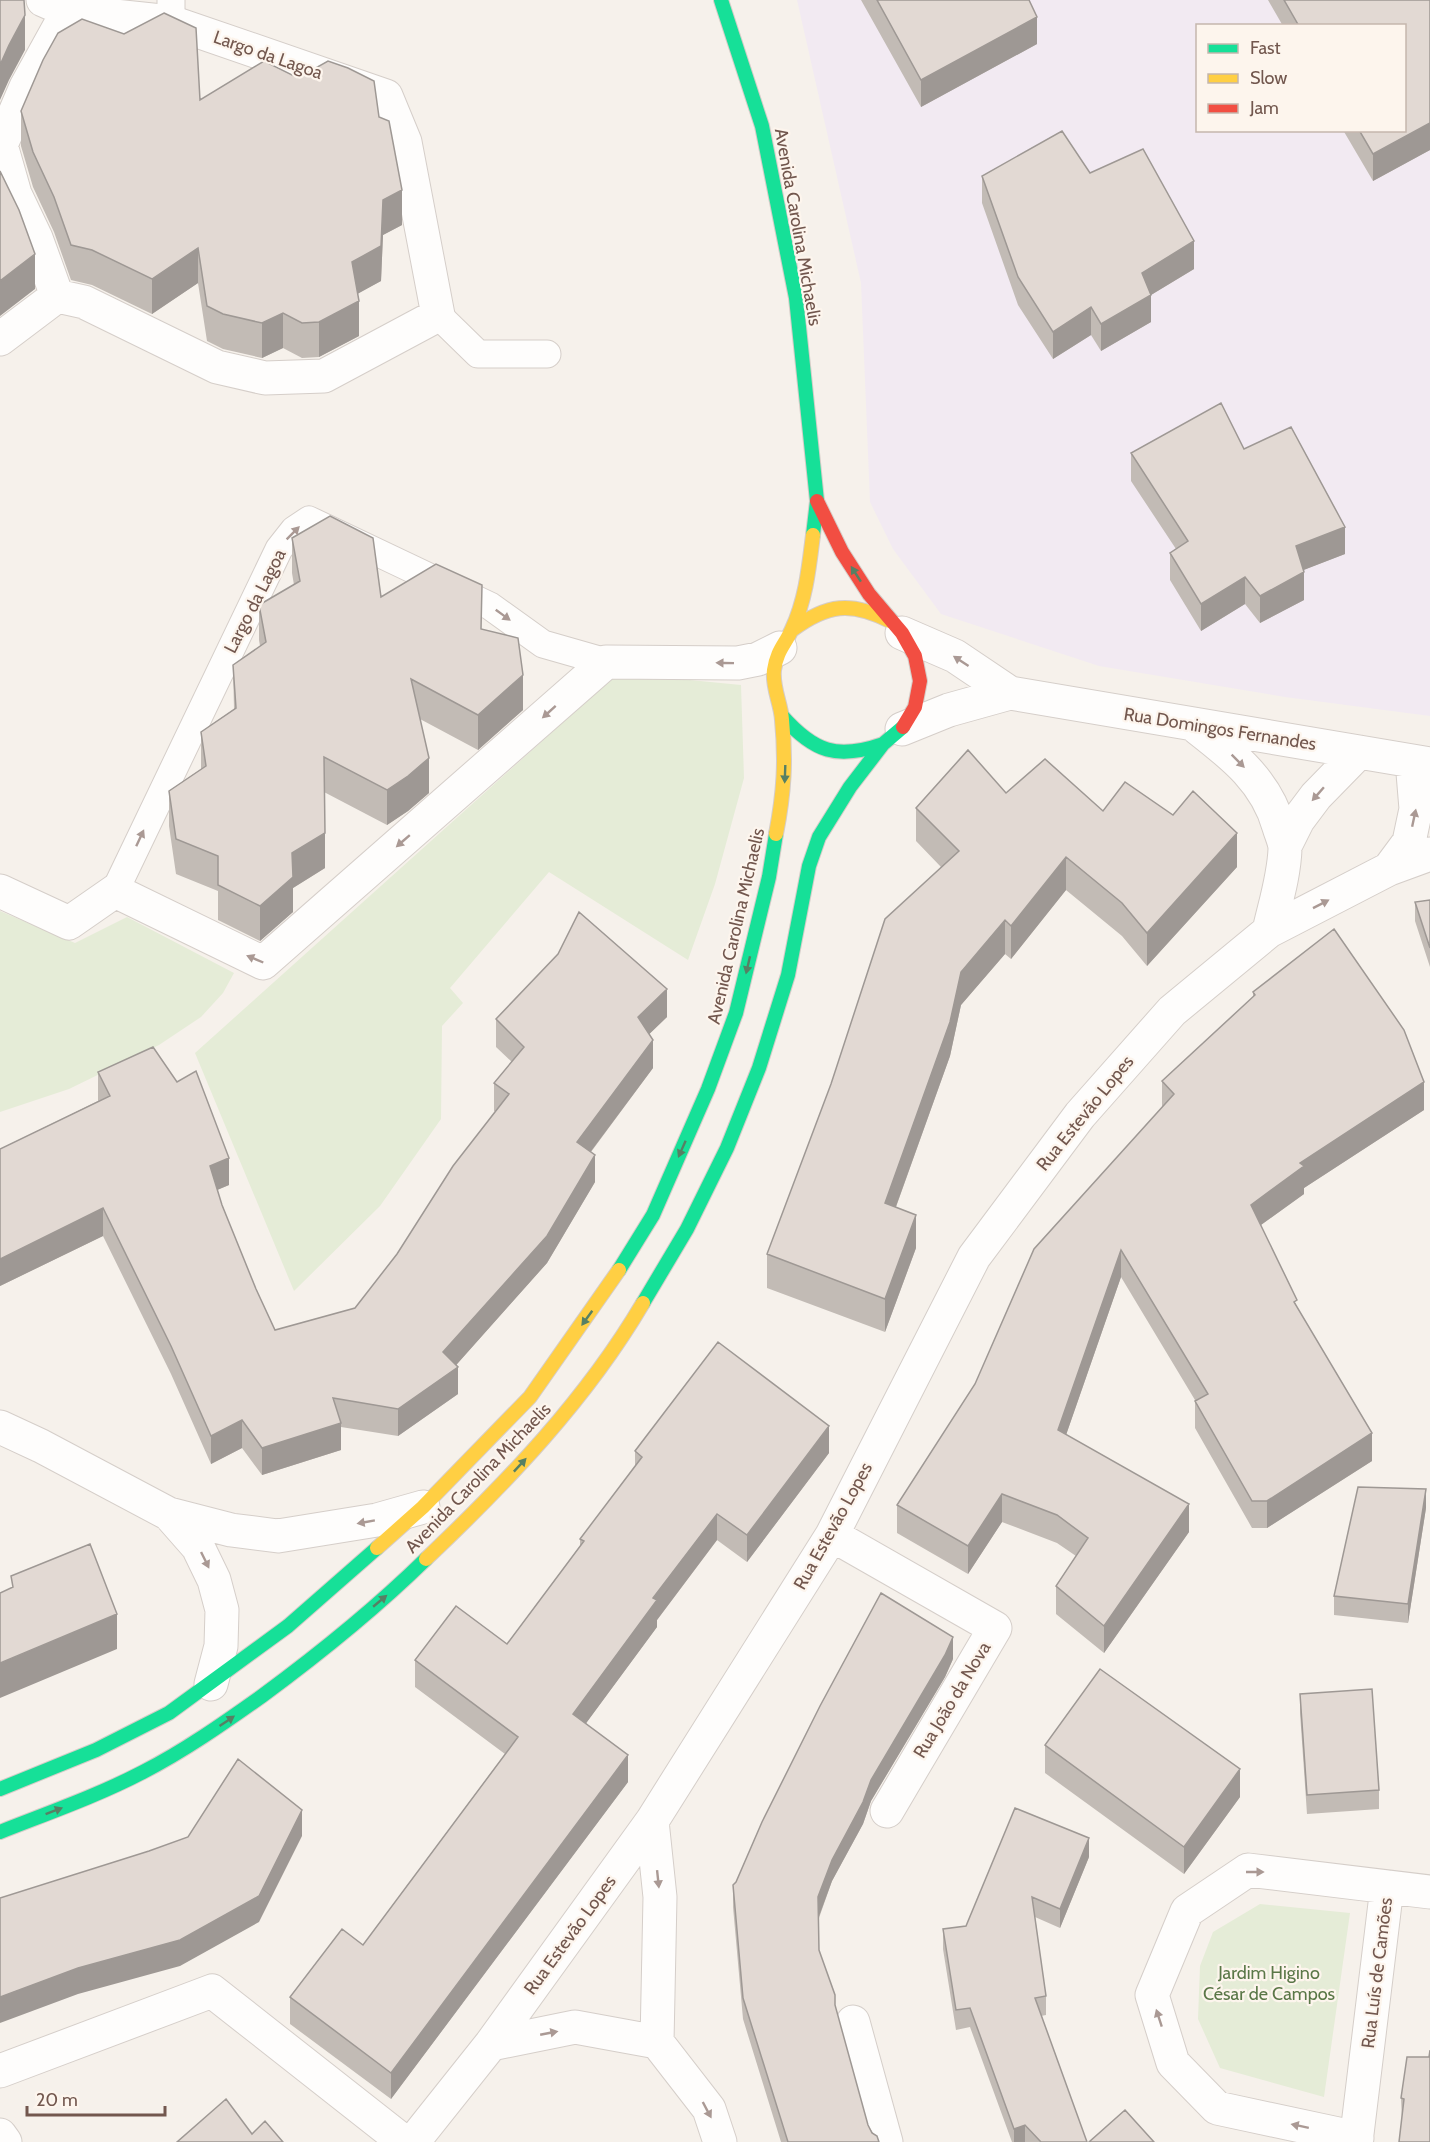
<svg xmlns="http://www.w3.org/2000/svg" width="1430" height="2142" font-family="Cabin,sans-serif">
<rect width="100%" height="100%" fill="#f6f1eb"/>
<path fill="#f2eaf2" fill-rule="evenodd" d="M797,0H1430V716L1285,697L1099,666L941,614L893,549L870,502L861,283ZM1198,26H1404V130H1198Z"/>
<path fill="#e5ecd7" d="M618,673L741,685L744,778L715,884L688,960L549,872L450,988L463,1003L442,1026L441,1119L380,1206L294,1291L195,1053Z
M0,911L75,943L127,917L234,973L223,993L201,1017L159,1045L69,1089L0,1112Z
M1260,1904L1350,1913L1324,2097L1220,2068L1198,2019L1200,1966L1213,1932Z"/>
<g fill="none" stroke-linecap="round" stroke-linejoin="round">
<g stroke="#d5cec9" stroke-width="29">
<path id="lane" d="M171,22V0
M438,315L478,354H547
M115,891L279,549L294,530L309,520L490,606L543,644L606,662"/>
</g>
<g stroke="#d5cec9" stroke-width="35">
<path id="street" d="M43,0L68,11
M68,11L171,22L386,96L405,142L438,315L324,376L265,378L217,367L84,302L57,296L36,238L15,194L1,145L26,87Z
M0,339L57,296
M902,633L955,656L1010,693L1430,764
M1195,726C1231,754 1266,780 1279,827C1281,834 1285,842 1285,849C1284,877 1275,904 1269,931
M902,729L949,710L1010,693
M1285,846L1298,820L1316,796L1359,752
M1389,869L1409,842L1416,809L1412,761
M0,891L69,923L115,891L263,963L606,662L738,663L758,659L780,648
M0,1427L41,1446L169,1514L231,1530L278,1536L377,1520L423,1507
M169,1514L198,1547L214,1580L222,1610L221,1646L211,1684
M832,1535L995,1628L887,1811
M652,1821L660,1897L657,2042
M853,2022L886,2142
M491,2044L575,2027L657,2042L709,2109L720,2142
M0,2071L212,1991L404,2142
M0,2135L5,2142
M1357,2138L1217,2108L1173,2063L1152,1995L1187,1911L1248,1870L1430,1892
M413,2142L491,2044L652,1821L832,1535L974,1257L1080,1115L1172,1011L1269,931L1389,869L1430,854
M1356,2142L1387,1887"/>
</g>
<g stroke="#d5cdc8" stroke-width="16">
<path id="fast" d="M721,0L762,126L796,298L817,501L813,535
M782,716C814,752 837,760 883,744
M619,1270L653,1215L708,1089L736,1013L769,877L776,834
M643,1303L687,1229L727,1148L759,1068L788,975L809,866L819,837L850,787L883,744L903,727
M0,1789L96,1750L169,1713L288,1626L377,1548
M0,1832C48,1813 97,1796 143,1772C184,1751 224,1723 262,1696C319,1654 375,1609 426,1559"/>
</g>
<g stroke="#d5cdc8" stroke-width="16">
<path id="slow" d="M792,630C827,604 851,601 890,621
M776,834C784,793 786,761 782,720C781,703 772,688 774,670C777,650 785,645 792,629C806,599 809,567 813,535
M377,1548L423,1507L530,1397L619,1270
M426,1559C507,1482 586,1400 643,1303"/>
</g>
<g stroke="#d5cdc8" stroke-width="16">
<path id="jam" d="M817,501L842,552L869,594L902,633L915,656L920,681L915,707L903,727"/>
</g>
<use href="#lane" stroke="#fefdfc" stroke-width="27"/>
<use href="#street" stroke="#fefdfc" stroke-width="33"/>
<use href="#fast" stroke="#16e098" stroke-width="14"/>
<use href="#slow" stroke="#ffcf43" stroke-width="14"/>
<use href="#jam" stroke="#f24e42" stroke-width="14"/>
</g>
<path fill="#c2bbb5" d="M861,0H1029L1037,44L921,107Z
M1268,0H1430V150L1373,181L1343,130H1404V26H1283Z
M298,78L379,117L402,225L383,235L381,281L358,293L359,336L319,357L302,358L283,348L262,358L223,349L207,341L198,283L152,314L92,285L71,280L54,232L33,187L21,146V111L200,100Z
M1090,173L1194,269L1151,295V322L1101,351L1091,335L1053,359L1018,305L982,203V176Z
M1244,449L1345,554L1303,570L1304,600L1260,623L1245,604L1201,631L1170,580V553L1176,549L1131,481V453Z
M292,538L381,597L482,629L523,710L478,750L420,719L429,793L408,811L387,825L324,792L325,868L293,888V912L260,941L218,920V891L176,874L169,826V791L201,769V732L234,709L233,665L260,646L259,640V605L294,585L292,573Z
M1006,793L1103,811L1237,867L1147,966L1122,936L1066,890L1011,959L1005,954L961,1005L950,1056L896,1207L916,1248L885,1332L767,1288V1254L941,867L916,841V808Z
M1430,900V967L1415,921V902Z
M1253,992L1424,1110L1304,1188V1194L1261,1225L1297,1307L1372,1461L1267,1528H1252L1195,1428V1400L1121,1277L1066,1435L1189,1532L1104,1653L1056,1614V1586L1076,1556L1057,1543L1002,1522L968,1574L897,1533V1505L1162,1108V1081L1253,997Z
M667,1017L649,1034L653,1068L591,1152L595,1182L547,1263L456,1365L458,1394L398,1436L341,1427V1450L262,1475L242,1448L211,1464L171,1374L103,1236L0,1286V1149L98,1101V1072L229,1185L217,1190L222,1205L256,1289L275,1330L355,1308L397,1254L495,1111H494V1083L512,1062L496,1047V1019Z
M635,1451L829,1453L747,1562L717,1540L657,1620V1627L586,1723L628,1782L391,2099L290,2024V1997L363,1945L505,1754L415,1687V1660L507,1644L580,1546V1539L635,1466Z
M1426,1508L1408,1623L1334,1615V1596Z
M953,1659L945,1677L871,1801L863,1824L832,1881L819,1918V1950L868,2125L879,2142H781L743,2019L733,1907V1885Z
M1300,1694L1379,1790V1809L1307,1814L1300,1713Z
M1045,1745L1240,1797L1184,1874L1045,1773Z
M1089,1857L1060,1928L1035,1917L1046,1996V2015L1041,2016L1087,2142H1012L970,2027L956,2030L943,1949V1929L966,1926Z
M1429,2057L1430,2142L1402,2120L1401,2098Z"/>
<path fill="#9e9894" d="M25,15V50L9,80L0,100V65L9,45Z
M1037,17V44L921,107V80Z
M1430,123V150L1373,181V154Z
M402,190V225L383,235L381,281L352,297V262L383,200Z
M1194,241V269L1151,295V322L1101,351V324L1142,273Z
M198,248V283L152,314V279Z
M35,254V289L0,316V281Z
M359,301V336L319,357V322Z
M1091,307V335L1053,359V332Z
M283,313V348L262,358V323Z
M1345,527V554L1296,573V546Z
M1304,572V600L1260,623V596Z
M1245,577V604L1201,631V604Z
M523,675V710L478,750V715Z
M429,758V793L408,811L387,825V790Z
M325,833V868L293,888V912L260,941V906L292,853Z
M1237,833V867L1147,966V933Z
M1066,857V890L1011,959V926Z
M1005,920V954L961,1005L950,1056L885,1237V1203L961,972Z
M667,989V1017L638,1045V1017Z
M653,1040V1068L577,1170V1142Z
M1424,1082V1110L1304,1188V1194L1251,1232V1205L1300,1163Z
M595,1155V1182L547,1263L450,1372L458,1367V1394L398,1436V1409L443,1352Z
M229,1158V1185L210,1193V1166Z
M103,1208V1236L0,1286V1259Z
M916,1215V1248L885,1332V1299Z
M1121,1250V1277L1058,1458V1430Z
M242,1420V1448L211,1464V1436Z
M341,1423V1450L262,1475V1448Z
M829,1426V1453L747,1562V1535Z
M1372,1433V1461L1267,1528V1501Z
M1426,1489V1508L1408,1623V1604Z
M1002,1494V1522L968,1574V1546Z
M1189,1504V1532L1104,1653V1626Z
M717,1514V1540L657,1620V1627L573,1741V1714L653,1598Z
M117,1614V1649L0,1698V1663Z
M953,1637V1659L945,1677L871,1801L863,1824L832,1881L818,1919V1897L832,1860L871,1780Z
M628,1755V1782L391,2099V2073Z
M1240,1769V1797L1184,1874V1847Z
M302,1810V1836L259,1922L180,1966L78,1994L0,2023V1997Z
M1089,1838V1857L1060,1928V1909Z
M1025,2125V2142H1014V2129Z"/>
<path fill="#e2d9d3" stroke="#9e9894" stroke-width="1.5" d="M0,0H24L25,15L9,45L0,65Z
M877,0H1029L1037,17L921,80Z
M1284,0H1430V123L1373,154L1359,130H1404V26H1299Z
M164,13L196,28L200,100L264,61L298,78L328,61L348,68L374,81L379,117L389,121L402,190L383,200L381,246L352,262L359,301L319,322L302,323L283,313L262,323L223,314L207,306L198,248L152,279L92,250L71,245L54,197L33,152L21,111L43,60L58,33L82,19L124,34Z
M1062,131L1090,173L1143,149L1194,241L1142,273L1151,295L1101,324L1091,307L1053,332L1018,277L982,176Z
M0,171L19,210L35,254L0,281Z
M1221,403L1244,449L1291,427L1345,527L1296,546L1304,572L1260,596L1245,577L1201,604L1170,553L1188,541L1131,453Z
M330,516L373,538L381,597L436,564L482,585L481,629L518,638L523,675L478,715L411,679L429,758L408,776L387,790L324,757L325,833L292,853L293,877L260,906L218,885V856L176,839L169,791L206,766L201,732L236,708L233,665L266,642L259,605L300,581L292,538Z
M968,750L1006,793L1045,759L1103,811L1125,782L1173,815L1193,791L1237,833L1147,933L1122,903L1066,857L1011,926L1005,920L961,972L950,1022L885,1203L916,1215L885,1299L767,1254L831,1084L885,919L959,851L916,808Z
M1430,900V948L1415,902Z
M579,912L667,989L638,1017L653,1040L577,1142L595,1155L547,1236L443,1352L458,1367L398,1409L333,1398L341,1423L262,1448L242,1420L211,1436L171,1346L103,1208L0,1259V1149L110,1096L98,1072L153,1047L177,1082L196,1071L229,1158L210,1166L222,1205L256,1289L275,1330L355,1308L397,1254L453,1166L509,1094L494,1083L524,1047L496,1019L558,954Z
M1334,929L1404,1030L1424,1082L1300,1163L1304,1166L1251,1205L1297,1300L1294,1302L1372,1433L1267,1501H1252L1195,1401L1208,1394L1121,1250L1058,1430L1189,1504L1104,1626L1056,1586L1088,1538L1057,1515L1002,1494L968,1546L897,1505L975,1384L1034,1249L1174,1094L1162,1081L1255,995L1253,992Z
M718,1342L829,1426L747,1535L717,1514L653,1598L657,1600L573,1714L628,1755L391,2073L290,1997L342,1929L363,1945L518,1737L415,1660L456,1606L507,1644L584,1541L580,1539L642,1457L635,1451Z
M1358,1487L1426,1489L1408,1604L1334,1596Z
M90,1544L117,1614L0,1663V1593L13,1587L11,1576Z
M881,1593L953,1637L945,1655L871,1780L863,1802L832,1860L818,1897L819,1950L835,1995V2005L868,2125L872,2133L877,2136L879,2142H788L743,1998L733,1885L736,1882L762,1822L820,1706Z
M1100,1669L1240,1769L1184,1847L1045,1745Z
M1372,1689L1379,1790L1307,1795L1300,1694Z
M238,1759L302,1810L259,1896L180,1940L78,1968L0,1997V1898L149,1851L188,1837Z
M1015,1808L1089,1838L1060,1909L1032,1897L1046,1996L1035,1998L1087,2142H1041L1025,2125L1014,2129L970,2008L956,2010L943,1929L966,1926Z
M1430,2050V2142H1399L1404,2099L1401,2098L1407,2057H1429Z
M226,2099L252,2134L265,2121L283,2142H177Z
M1125,2110L1154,2142H1089Z"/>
<defs><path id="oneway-solid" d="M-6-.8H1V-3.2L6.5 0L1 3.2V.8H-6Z" transform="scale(1.5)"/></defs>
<g fill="#aa9994">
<use href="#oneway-solid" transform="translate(293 533) rotate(-45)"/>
<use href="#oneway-solid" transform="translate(503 615) rotate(36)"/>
<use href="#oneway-solid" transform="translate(961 661) rotate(-147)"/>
<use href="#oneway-solid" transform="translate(725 663) rotate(-179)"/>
<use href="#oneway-solid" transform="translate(549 712) rotate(138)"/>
<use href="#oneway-solid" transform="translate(1238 761) rotate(45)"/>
<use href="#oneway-solid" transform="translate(1318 794) rotate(131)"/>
<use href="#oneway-solid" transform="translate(1414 818) rotate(-78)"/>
<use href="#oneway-solid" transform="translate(140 838) rotate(-65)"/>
<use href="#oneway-solid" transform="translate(403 841) rotate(139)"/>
<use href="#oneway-solid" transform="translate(1321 904) rotate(-27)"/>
<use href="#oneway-solid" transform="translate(255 959) rotate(-157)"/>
<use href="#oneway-solid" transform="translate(366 1522) rotate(170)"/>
<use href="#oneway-solid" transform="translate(205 1560) rotate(64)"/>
<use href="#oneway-solid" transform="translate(1255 1872)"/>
<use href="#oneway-solid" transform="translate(658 1879) rotate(84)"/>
<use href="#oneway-solid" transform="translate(1159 2018) rotate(-108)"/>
<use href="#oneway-solid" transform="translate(549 2033) rotate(-11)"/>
<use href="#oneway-solid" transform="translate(707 2110) rotate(62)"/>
<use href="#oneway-solid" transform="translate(1300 2126) rotate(-168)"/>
</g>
<g fill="#568064">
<use href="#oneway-solid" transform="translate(856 574) rotate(-123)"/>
<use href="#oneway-solid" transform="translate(785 774) rotate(92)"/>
<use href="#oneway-solid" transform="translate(748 965) rotate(103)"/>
<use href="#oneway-solid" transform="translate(682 1149) rotate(114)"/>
<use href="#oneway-solid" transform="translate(587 1318) rotate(126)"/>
<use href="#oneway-solid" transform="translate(520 1465) rotate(-47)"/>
<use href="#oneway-solid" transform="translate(380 1601) rotate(-40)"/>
<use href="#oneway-solid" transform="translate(227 1721) rotate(-34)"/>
<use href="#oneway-solid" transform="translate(54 1811) rotate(-21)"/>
</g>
<g text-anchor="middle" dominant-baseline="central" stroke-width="4.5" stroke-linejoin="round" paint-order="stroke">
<g font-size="18" fill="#72574e" stroke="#fdf5ed">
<text transform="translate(268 55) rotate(19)">Largo da Lagoa</text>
<text transform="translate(798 227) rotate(80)">Avenida Carolina Michaelis</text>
<text transform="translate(255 601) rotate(-63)">Largo da Lagoa</text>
<text transform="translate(1220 729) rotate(9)">Rua Domingos Fernandes</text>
<text transform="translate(736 926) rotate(-77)">Avenida Carolina Michaelis</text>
<text transform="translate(1085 1113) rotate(-51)">Rua Estevão Lopes</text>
<text transform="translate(478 1478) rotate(-46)">Avenida Carolina Michaelis</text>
<text transform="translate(833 1526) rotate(-61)">Rua Estevão Lopes</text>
<text transform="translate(952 1700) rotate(-59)">Rua João da Nova</text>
<text transform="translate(570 1935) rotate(-54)">Rua Estevão Lopes</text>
<text transform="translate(1377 1973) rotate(-83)">Rua Luís de Camões</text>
</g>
<g font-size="18" fill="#5a7747" stroke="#fdf5ed">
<text x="1269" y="1973">Jardim Higino<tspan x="1269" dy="21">César de Campos</tspan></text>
</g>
</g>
<rect x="1196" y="24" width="210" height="108" fill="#fdf5ed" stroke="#c5b6ad" stroke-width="1.5"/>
<rect x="1208" y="44" width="30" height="9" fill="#16e098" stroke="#c5b6ad" stroke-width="1.5"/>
<text x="1250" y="54" font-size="18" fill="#72574e">Fast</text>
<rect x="1208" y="74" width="30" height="9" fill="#ffcf43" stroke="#c5b6ad" stroke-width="1.5"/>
<text x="1250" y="84" font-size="18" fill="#72574e">Slow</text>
<rect x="1208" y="104" width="30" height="9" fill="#f24e42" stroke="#c5b6ad" stroke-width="1.5"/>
<text x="1250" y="114" font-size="18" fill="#72574e">Jam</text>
<path d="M27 2106v9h138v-9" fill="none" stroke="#72574e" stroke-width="3"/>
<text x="36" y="2106" font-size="18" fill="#72574e" stroke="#fdf5ed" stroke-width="4.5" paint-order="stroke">20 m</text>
</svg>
